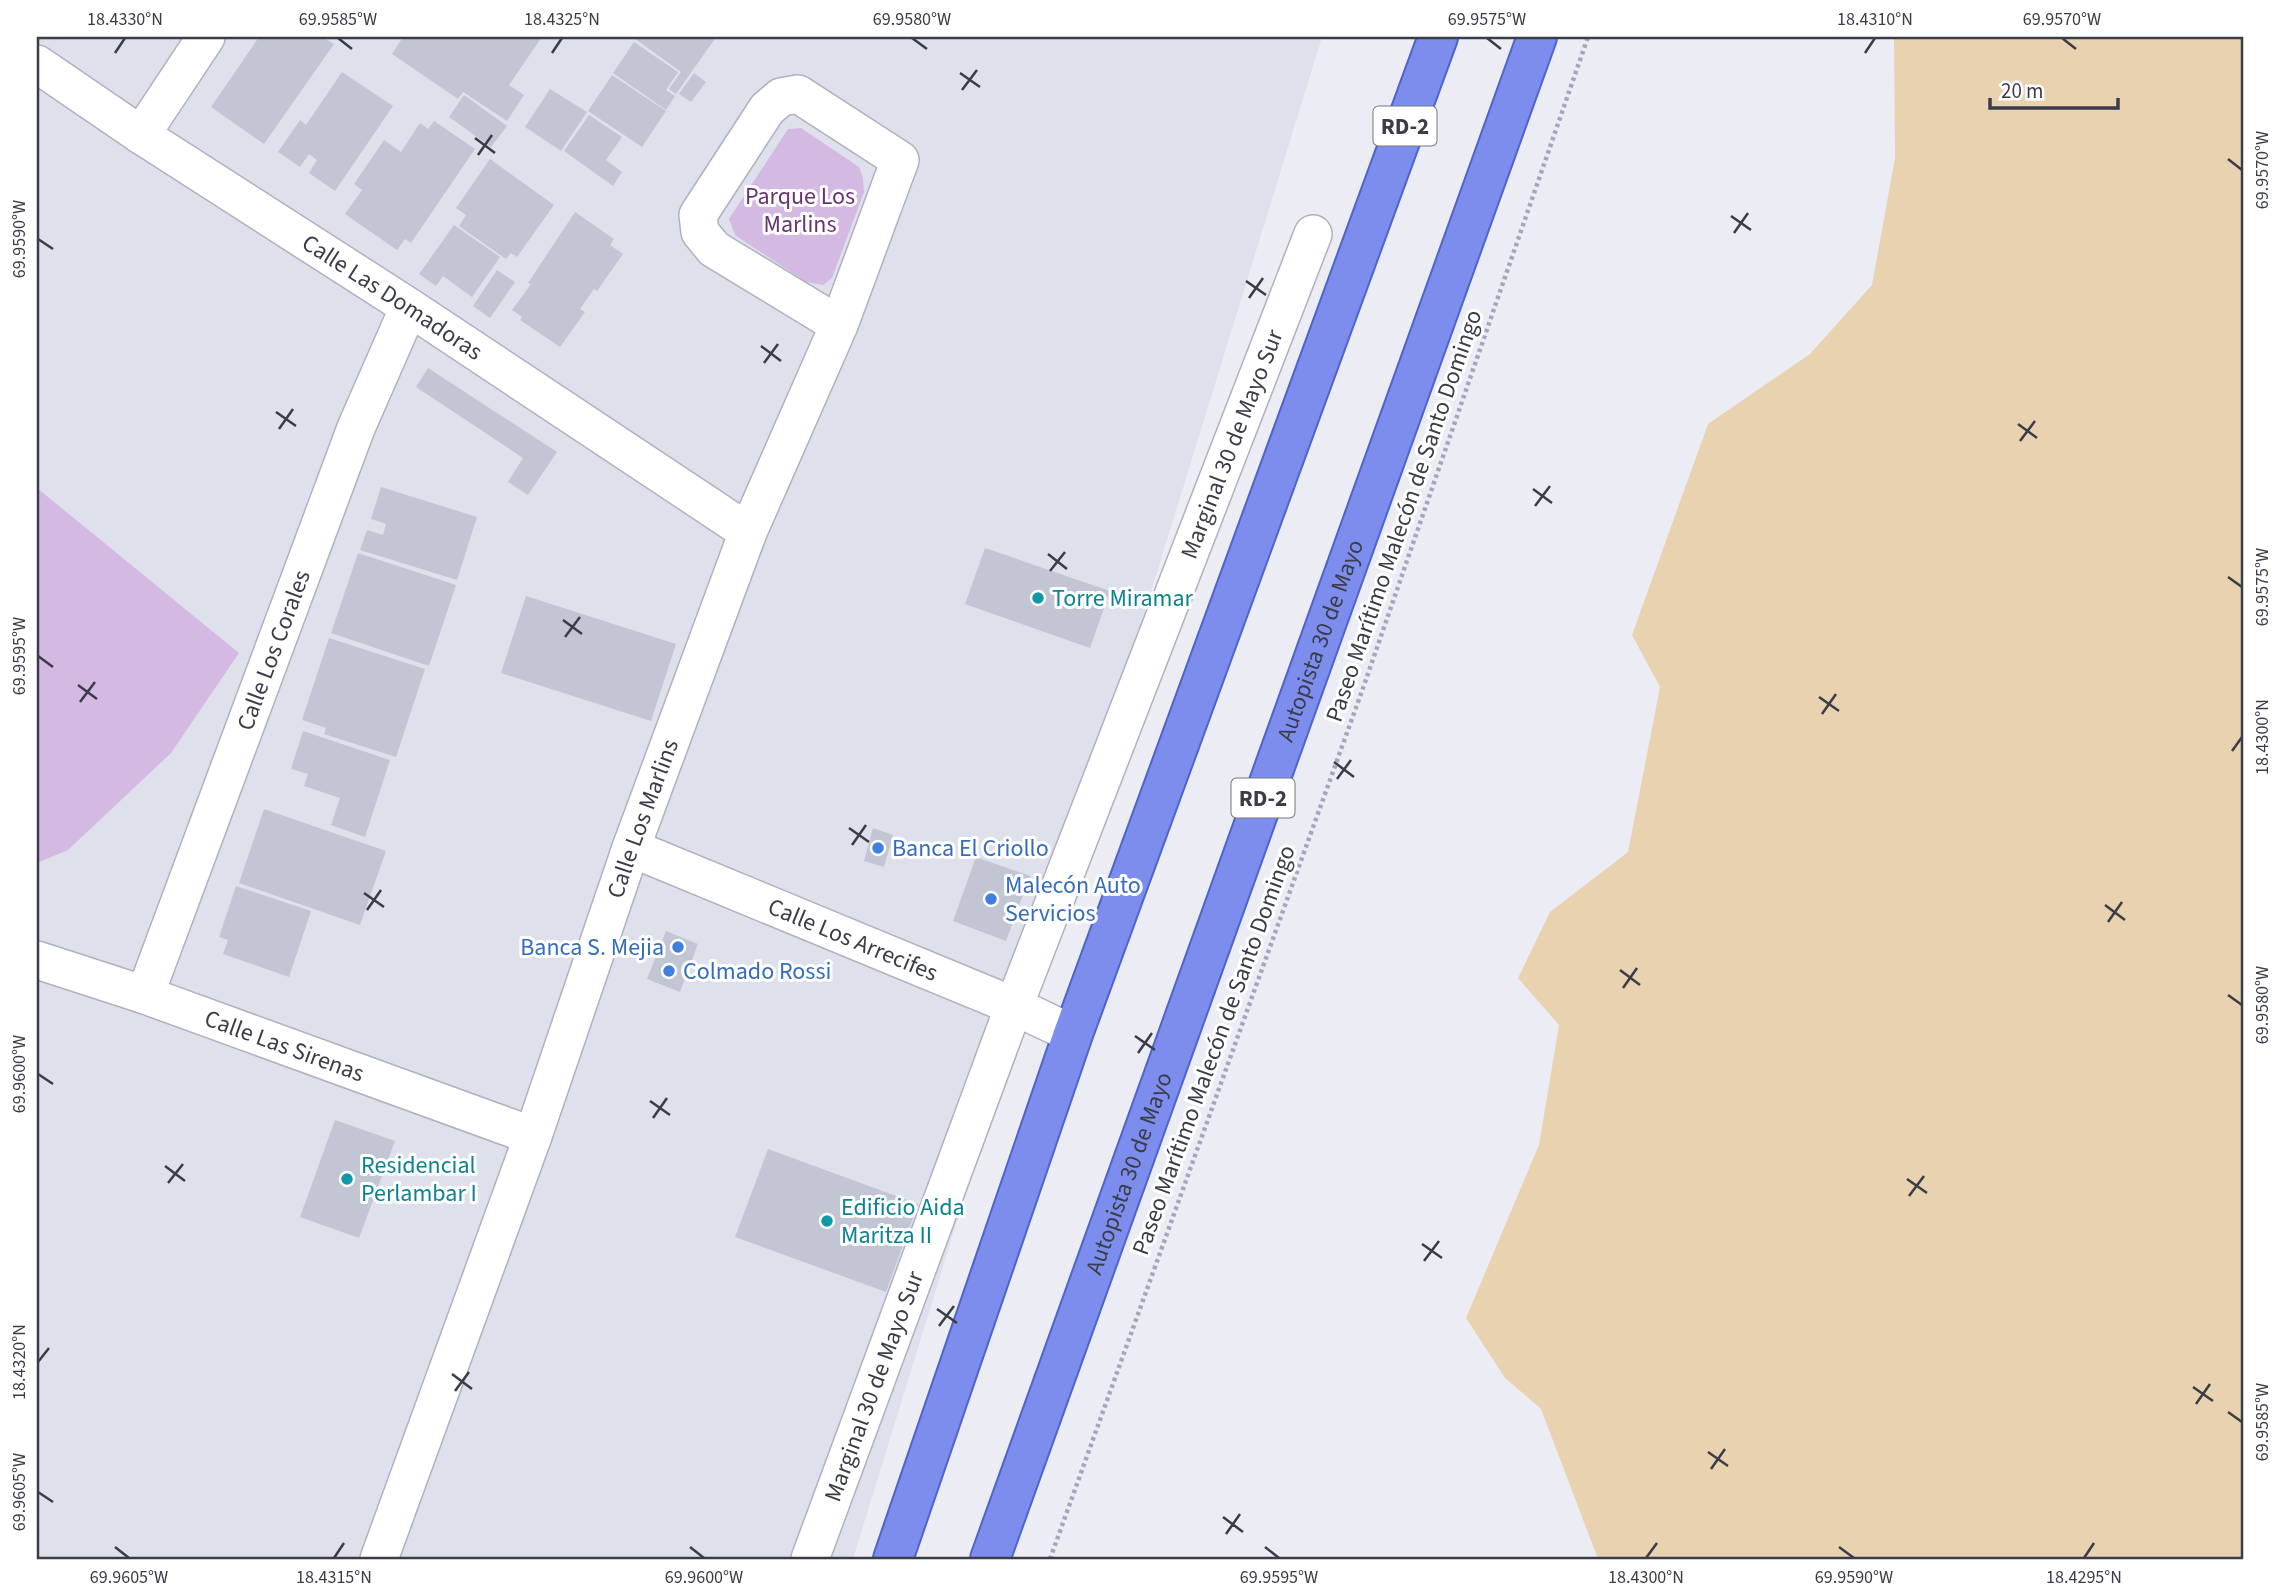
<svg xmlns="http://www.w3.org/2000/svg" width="2281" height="1596" font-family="'Source Sans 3',sans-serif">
<rect width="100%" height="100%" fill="#ecedf4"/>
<path fill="#dee0eb" d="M37,37H1322L853,1559H37Z"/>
<path fill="#d4bae3" d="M801,128L859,167L863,178L864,192L832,278L823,285L806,282L735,235L729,219L788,129Z
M37,488L239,653L171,753L68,850L37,863Z"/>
<path fill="#e9d2b0" d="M1894,37H2244V1559H1598L1541,1409L1505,1378L1466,1318L1539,1145L1559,1025L1518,978L1550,912L1628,852L1660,687L1632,635L1708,424L1810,354L1872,285L1895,158Z"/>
<path fill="#c2c6d4" d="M259,37H323L334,44L264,144L211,107Z
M403,37H542L509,85L524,95L507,121L463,92L458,99L392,54Z
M635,37H710L714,40L676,94L669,89L681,72L634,38Z
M634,42L678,72L666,90L675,96L666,110L613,73Z
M342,72L393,106L335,191L309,173L317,160L309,154L300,167L278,152L300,120L306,125Z
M694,73L706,82L691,102L679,94Z
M612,75L666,111L642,147L588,111Z
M550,89L587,112L561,151L525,127Z
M464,95L507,126L491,147L449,117Z
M589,115L622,137L606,160L622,172L613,186L564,151Z
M434,121L475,149L411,243L405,239L397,250L345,214L362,190L354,184L384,140L401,152L420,123L428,129Z
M490,159L554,205L517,257L511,253L506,259L459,226L466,215L456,208Z
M575,212L614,239L610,245L623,254L597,291L594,289L580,309L585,312L560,347L520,320L522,317L512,310L531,284L528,283Z
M454,225L500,257L472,297L443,276L436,286L419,274Z
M497,270L515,282L490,318L473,306Z
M428,368L557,452L528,495L508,482L523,458L416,387Z
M381,487L477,517L457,580L360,550L367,530L383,535L386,524L371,519Z
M985,548L1110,591L1090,648L965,604Z
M358,553L456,585L429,666L331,633Z
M526,596L676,644L651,721L501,673Z
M329,638L425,669L396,757L324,734L326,728L302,720Z
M303,731L390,760L365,837L331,825L340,798L304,786L308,774L291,769Z
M264,809L386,851L360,925L239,883Z
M873,828L893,835L884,867L864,861Z
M976,857L1030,876L1006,941L953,921Z
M236,886L311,911L289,977L223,954L228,940L219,937Z
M666,931L698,944L680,992L647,979Z
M335,1120L395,1141L359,1238L300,1217Z
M768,1149L918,1204L886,1292L735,1237Z"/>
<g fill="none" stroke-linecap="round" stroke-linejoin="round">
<g stroke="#afb1bf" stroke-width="40">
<g id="street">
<path id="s1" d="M37,64L141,135L409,307L748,532"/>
<path d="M141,135L206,37"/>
<path id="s2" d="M631,848L1014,1006L1073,1034"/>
<path id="s3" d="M37,960L145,995L533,1136"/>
<path id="s4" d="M145,995L356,428L409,307"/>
<path id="s5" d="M379,1559L533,1136L631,848L748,532L839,325L900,160L798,94L781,97L767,109L698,215L700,232L714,249L839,325"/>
<path id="s6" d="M810,1559L1014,1006L1313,234"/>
</g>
</g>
<g stroke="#4e64cc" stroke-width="42">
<g id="highway">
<path d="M893,1559L1073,1034L1438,37"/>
<path id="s7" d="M990,1559L1537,37"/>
</g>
</g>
<path stroke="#a2a7bf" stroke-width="4.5" stroke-dasharray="3.5 3.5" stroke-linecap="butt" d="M1050,1559L1362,691L1588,37"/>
<use href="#street" stroke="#fff" stroke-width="37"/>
<use href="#highway" stroke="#7d8ded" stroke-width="38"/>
</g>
<path fill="none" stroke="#3a3d48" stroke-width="2.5" d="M338,38L352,49M912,38L927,49M1487,38L1501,49M2062,38L2076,49M115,53L125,38M552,53L562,38M1865,53L1875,38M960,73L980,87M962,90L977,70M475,138L495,153M478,155L492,135M2228,159L2242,170M1731,216L1751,230M1734,233L1748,213M38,239L53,249M1246,281L1266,295M1249,298L1263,278M761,346L781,361M764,363L778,344M276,412L296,426M2018,424L2037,438M279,429L293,409M2020,441L2035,421M1533,489L1552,503M1535,506L1550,486M1048,554L1067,569M1050,571L1065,552M2228,577L2242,587M563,620L582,634M565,637L580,617M38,656L53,667M78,685L97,699M1819,697L1839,711M80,702L95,682M1822,714L1836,694M2232,751L2242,737M1334,762L1354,777M1337,779L1351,760M849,828L869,842M852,845L866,825M364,893L384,907M2105,905L2125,920M367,910L381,890M2108,922L2122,902M1620,970L1640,985M1623,988L1637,968M2228,995L2242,1005M1135,1036L1155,1050M1138,1053L1152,1033M38,1074L53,1084M650,1101L670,1115M653,1118L667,1098M165,1166L185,1181M1907,1179L1927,1193M168,1183L183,1164M1909,1196L1924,1176M1422,1244L1442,1258M1424,1261L1439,1241M937,1309L957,1323M939,1326L954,1306M38,1362L49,1348M452,1374L472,1389M2193,1387L2213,1401M455,1391L469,1372M2196,1404L2210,1384M2228,1412L2242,1422M1708,1452L1728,1466M1711,1469L1725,1449M38,1492L53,1502M1223,1517L1243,1532M1226,1534L1240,1514M115,1547L129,1558M690,1547L704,1558M1265,1547L1279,1558M1839,1547L1854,1558M334,1558L344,1543M1646,1558L1657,1543M2084,1558L2094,1543"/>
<g fill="#0f9aa8" stroke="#fff" stroke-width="2.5">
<circle cx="1038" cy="598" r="7"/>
<circle cx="347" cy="1179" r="7"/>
<circle cx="827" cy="1221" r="7"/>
</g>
<g fill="#3f7fe0" stroke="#fff" stroke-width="2.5">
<circle cx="878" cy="848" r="7"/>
<circle cx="991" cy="899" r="7"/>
<circle cx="678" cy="947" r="7"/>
<circle cx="669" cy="971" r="7"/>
</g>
<g text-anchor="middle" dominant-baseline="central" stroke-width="6" stroke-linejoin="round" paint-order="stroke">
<g fill="#fff" stroke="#75777f" stroke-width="2">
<rect x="1373.5" y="106.5" width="63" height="39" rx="5"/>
<rect x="1231.5" y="778.5" width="63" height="39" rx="5"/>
</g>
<g font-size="23" font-weight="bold" fill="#3a3d48">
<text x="1405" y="126">RD-2</text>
<text x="1263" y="798">RD-2</text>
</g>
<g font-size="24" fill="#673373" stroke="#fff">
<text x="800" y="196">Parque Los<tspan x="800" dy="28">Marlins</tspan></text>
</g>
<g font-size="24" fill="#3a3d48" stroke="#fff">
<text stroke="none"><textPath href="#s1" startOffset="425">Calle Las Domadoras</textPath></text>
<text stroke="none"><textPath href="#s6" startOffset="1192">Marginal 30 de Mayo Sur</textPath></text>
<text transform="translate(1404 516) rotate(-71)">Paseo Marítimo Malecón de Santo Domingo</text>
<text stroke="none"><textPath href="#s7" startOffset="976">Autopista 30 de Mayo</textPath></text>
<text stroke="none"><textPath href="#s4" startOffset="368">Calle Los Corales</textPath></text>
<text stroke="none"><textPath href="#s5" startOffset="786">Calle Los Marlins</textPath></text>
<text stroke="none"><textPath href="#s2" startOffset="240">Calle Los Arrecifes</textPath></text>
<text stroke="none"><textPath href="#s3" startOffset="262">Calle Las Sirenas</textPath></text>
<text transform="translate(1214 1050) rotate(-70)">Paseo Marítimo Malecón de Santo Domingo</text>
<text stroke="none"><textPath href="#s7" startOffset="410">Autopista 30 de Mayo</textPath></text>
<text stroke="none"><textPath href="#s6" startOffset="184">Marginal 30 de Mayo Sur</textPath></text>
</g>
<g font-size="24" fill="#0d838f" stroke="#fff" text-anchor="start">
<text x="1052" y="598">Torre Miramar</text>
<text x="361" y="1165">Residencial<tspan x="361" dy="28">Perlambar I</tspan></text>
<text x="841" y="1207">Edificio Aida<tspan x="841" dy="28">Maritza II</tspan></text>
</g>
<g font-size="24" fill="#366cbe" stroke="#fff" text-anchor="start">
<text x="892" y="848">Banca El Criollo</text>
<text x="1005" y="885">Malecón Auto<tspan x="1005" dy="28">Servicios</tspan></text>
<text x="664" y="947" text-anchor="end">Banca S. Mejia</text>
<text x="683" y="971">Colmado Rossi</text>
</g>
</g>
<rect width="2281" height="1596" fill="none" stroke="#ffffff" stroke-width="77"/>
<path d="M1990 98v10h128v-10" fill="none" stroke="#3a3d48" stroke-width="3.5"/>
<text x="2001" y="98" font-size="21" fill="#3a3d48" stroke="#ffffff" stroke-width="5" paint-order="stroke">20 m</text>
<rect x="38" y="38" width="2204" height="1520" fill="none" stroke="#3a3d48" stroke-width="2.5"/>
<g font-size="18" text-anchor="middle" fill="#3a3d48">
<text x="125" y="25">18.4330°N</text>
<text x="338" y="25">69.9585°W</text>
<text x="562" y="25">18.4325°N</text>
<text x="912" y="25">69.9580°W</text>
<text x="1487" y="25">69.9575°W</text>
<text x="1875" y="25">18.4310°N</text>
<text x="2062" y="25">69.9570°W</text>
<text transform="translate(2262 170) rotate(-90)" y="6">69.9570°W</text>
<text transform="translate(19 239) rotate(-90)" y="6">69.9590°W</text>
<text transform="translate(2262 587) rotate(-90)" y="6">69.9575°W</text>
<text transform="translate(19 656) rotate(-90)" y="6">69.9595°W</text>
<text transform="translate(2262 737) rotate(-90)" y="6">18.4300°N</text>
<text transform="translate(2262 1005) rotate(-90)" y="6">69.9580°W</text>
<text transform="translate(19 1074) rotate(-90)" y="6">69.9600°W</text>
<text transform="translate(19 1362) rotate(-90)" y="6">18.4320°N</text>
<text transform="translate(2262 1422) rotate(-90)" y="6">69.9585°W</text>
<text transform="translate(19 1492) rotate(-90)" y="6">69.9605°W</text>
<text x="129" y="1583">69.9605°W</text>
<text x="334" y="1583">18.4315°N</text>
<text x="704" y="1583">69.9600°W</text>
<text x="1279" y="1583">69.9595°W</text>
<text x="1646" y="1583">18.4300°N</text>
<text x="1854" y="1583">69.9590°W</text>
<text x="2084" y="1583">18.4295°N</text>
</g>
</svg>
